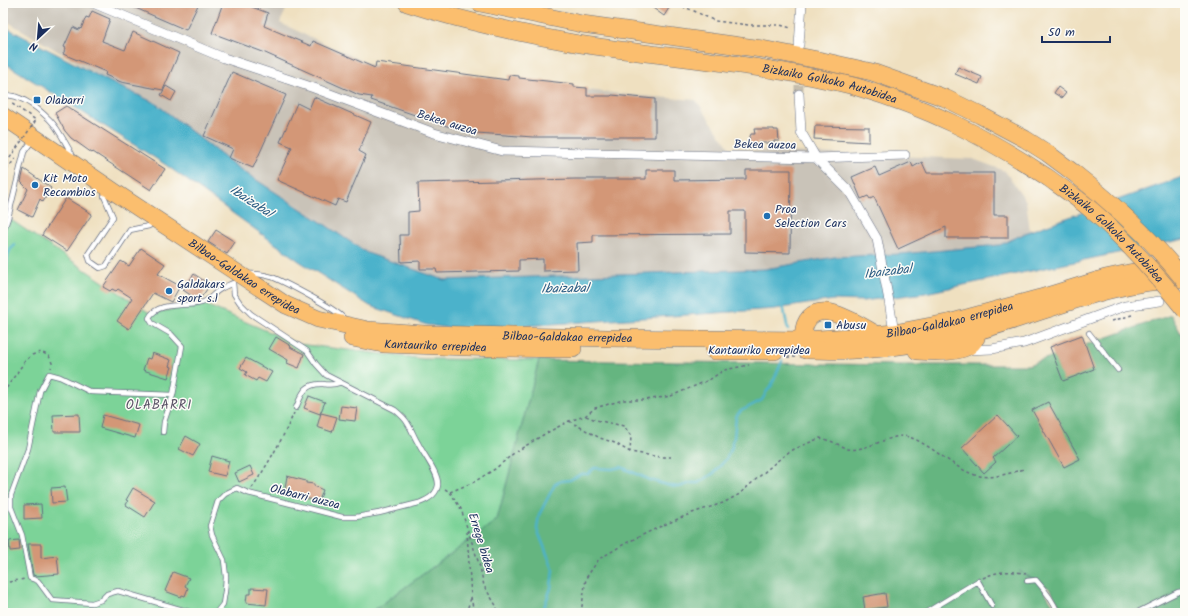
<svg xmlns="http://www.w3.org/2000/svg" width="1188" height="616" font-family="Kalam,sans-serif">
<rect width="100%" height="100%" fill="#fdfcf7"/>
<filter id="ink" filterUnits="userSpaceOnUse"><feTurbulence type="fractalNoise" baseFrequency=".025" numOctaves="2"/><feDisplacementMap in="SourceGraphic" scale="8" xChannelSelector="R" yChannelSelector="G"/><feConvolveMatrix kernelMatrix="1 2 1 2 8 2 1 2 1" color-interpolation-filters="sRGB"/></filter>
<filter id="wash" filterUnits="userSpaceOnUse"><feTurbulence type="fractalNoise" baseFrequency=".012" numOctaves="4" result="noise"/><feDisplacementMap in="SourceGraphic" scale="16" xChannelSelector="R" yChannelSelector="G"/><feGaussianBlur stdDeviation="0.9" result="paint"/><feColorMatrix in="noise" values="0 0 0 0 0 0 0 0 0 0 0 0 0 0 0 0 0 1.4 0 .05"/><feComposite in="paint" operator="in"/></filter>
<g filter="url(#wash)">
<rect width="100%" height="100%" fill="#efe0c0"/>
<path fill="#c9c3b8" d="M3,3H289L280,23L369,64L630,95L696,100L731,150L973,159L1005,171L1026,201L1030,231L1000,245L901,254L835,257L765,269L444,280L367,253L324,224L238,168L155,103L112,83L3,19Z"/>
<path fill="#7cd398" stroke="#4c817b" d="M8,218L151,314L201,303L298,344L423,359L539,360L497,520L370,613H3V219Z"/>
<path fill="#65b580" stroke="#40726f" d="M1171,315L1185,341V613H1065L1049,588L1019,571L1041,585L1058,613H370L497,520L539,360L899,365H1028Z"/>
<path fill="#4cb2cb" stroke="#347094" d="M3,26L112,83L155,103L238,168L324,224L367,253L444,280L765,269L835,257L901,254L1000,245L1030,231L1185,176V239L925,293L863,301L833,300L775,309L464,330L427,325L370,306L299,261L166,165L3,62Z"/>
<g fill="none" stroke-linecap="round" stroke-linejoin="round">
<path stroke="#4cb2cb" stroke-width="2.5" d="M3,279C4,276 6,272 6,269C8,259 6,252 15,245
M783,305L788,330
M544,613L543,610L551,588L553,569L537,529L539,515L555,484L561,481L570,480L581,474H588L594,468L612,469L621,467L650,480L671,486L679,487L691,483H698L714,473L726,459L732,447V442L734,438L736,417L738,414L741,411L762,400L767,391L771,387L782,361"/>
</g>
<g id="blocks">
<path fill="#d39777" d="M124,3H199L186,30Z
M223,3H241L268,13L264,26L311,46L313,41L375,68L376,62L508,80L509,75L519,76V78L574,84V87L587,88V96H611L612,95L655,99V137H533L477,133L447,126L371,100L372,97L359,95L263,52L212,33Z
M646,3H661L669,8L664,16Z
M92,11L110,19L102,41L125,50L133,32L179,53L163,90L121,82L105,75L106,72L63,54L66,48L64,47L73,27L79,30L80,28L81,29L86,17L89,18Z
M958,67L982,77L979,84L955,74Z
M232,72L286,95L253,168L229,158L233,149L204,136Z
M166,86L176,92L171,101L161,95Z
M1058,87L1066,93L1062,98L1054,93Z
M314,97L371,122L359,151L366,155L346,202L338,199L335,206L277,180L292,147L280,142L297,103L309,109Z
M66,106L165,169L151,190L93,152L92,153L71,138L65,131L55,113Z
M815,126L869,127V142L814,139Z
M754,129H774V130H778L779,141H774V143H757V146H746L751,134H755Z
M911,162L913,167L922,162L927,173H994V215H1008V238H946V227L898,249L874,197L870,199L868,196L861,199L852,177L875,167L879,176Z
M24,169L51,188L43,202L40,199L32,217L18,210L28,189L21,182Z
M646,170H674V180L746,179V170H791L790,253L745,252V211H730V234L593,235V242L577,243L578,270L543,271V259L519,260V271L437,273L436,269H420V261L401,262L400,235H408V212L419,211L418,183L575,179H646Z
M66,198L92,214L67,251L42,235Z
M216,230L235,242L227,254L208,242Z
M141,248L165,264L158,274L180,286L171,302L153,293L129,329L117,321L132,298L118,289L116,291L112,289L110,291L103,287L121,261L129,266Z
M194,274L210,285L200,299L198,300L183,290Z
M1082,335L1094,369L1063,381L1050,347Z
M276,337L291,346L290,347L304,354L299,368L287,363L288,360L269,349Z
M152,353L171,360L169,366L172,367L168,378L143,370L147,358L150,359Z
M246,358L272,372L266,382L258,378L256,381L245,375L247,372L240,368Z
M309,396L325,402L320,414L304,408Z
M1048,402L1080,459L1064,467L1032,410Z
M341,406L357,408L355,421L339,419Z
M321,413L337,417L332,432L317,427Z
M79,414L80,432H54L53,415Z
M103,415L139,425L135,438L100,428Z
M998,415L1017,436L993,458L996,462L984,473L962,448Z
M186,436L200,444L193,456L179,449Z
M212,456L229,461L225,476L208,472Z
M250,466L254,475L239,482L235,473Z
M287,476L306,481V483L314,484V486L323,490L319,501L284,494Z
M65,487L67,502L52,503L51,488Z
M133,488L155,501L145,517L126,505L128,501L126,500Z
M41,504L42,518L24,519V505Z
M19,540L20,550L10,551L9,541Z
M28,544H41V558L57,556L59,574L36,576L33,575Z
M173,572L189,578L185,586L188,588L185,596L182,595L181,597L165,591Z
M251,588L268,589L266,605L246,603L247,594H251Z
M885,593L887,607L865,610L863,597Z"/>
</g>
</g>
<g filter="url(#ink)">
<use href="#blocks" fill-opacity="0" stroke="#656d80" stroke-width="1"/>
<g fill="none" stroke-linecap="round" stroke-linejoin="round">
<path stroke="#c5bdac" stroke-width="9" stroke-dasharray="9 4.5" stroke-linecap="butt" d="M799,94V72"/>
<g stroke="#656d80" stroke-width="6">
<path id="lane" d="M3,95C20,94 38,108 50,120C59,129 65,143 72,154V157
M104,196L113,217L88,254L90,261L100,268L106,266L130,230L149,226
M3,232L8,218L24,152L29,145
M248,274C256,273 264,275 272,277C284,282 339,310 344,319
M1089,333L1118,370
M173,395L91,392L60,377L49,374L40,391L28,449L11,495V507L22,535L30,578L38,581L52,600L92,603L101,600L107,594L118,591L193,613
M296,408C302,393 305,383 323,384C329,385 334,385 339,383
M163,432L164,422L173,395L182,346L171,334L152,323L149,318C157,301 186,307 201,303C209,301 213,294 219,290C223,287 229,285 233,283L234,294L240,303L251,314L307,351L316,364L326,375L395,410C400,414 405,418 408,424C412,430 414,437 418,443C423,454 439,473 438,485C437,495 427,500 419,503L379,513L356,517H342L264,497L248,493L237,488L225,494L218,501L210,526L212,535L224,560L226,577L225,591L223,604L216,613
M1027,581L1036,580C1045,590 1053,601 1058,613
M925,613L978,581L992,606
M1136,613L1178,592L1185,591"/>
</g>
<g stroke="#656d80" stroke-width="10">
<path id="street" d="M93,3L224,58L314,88L434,133L502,151L816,158L905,155
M799,45L802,3
M799,94L801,132L816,158L849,191L877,239L889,301L894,333
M967,350L992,349L1024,343L1108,312L1125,306L1160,301"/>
</g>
<g stroke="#656d80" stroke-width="18">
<g id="highway">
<path id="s1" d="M407,3C461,21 518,33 574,43C646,55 719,60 791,73C813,77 835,81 857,87C928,108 985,136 1047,177"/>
<path d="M480,3L582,24L762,49L823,61L872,72L945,98L980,115L1025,139L1047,153L1074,173"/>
<path id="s2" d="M3,116L119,195L286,305L318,319L368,330L424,334L607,338L804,340L851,337L894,333L952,322L1040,298L1105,278L1138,271L1166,268H1185"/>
<path id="s3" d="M352,338L383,344L495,348L573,349"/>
<path d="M805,350C804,342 802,333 805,325C817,294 860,326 878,335"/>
<path d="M806,350C822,350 838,351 854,350C895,349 935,341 974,332C1044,314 1112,279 1185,280"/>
<path d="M714,351H775"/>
<path d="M917,351C930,352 960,353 970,345C973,343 974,340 976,338L971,323"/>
</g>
</g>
<path stroke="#656d80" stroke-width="1.5" stroke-dasharray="3 3" stroke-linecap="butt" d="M678,3L680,6L692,10L715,21L749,25H780L791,28
M3,174L15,159
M1112,321L1132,315
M787,357H795
M3,393L25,361L32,355L41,352L49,356L52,363L51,368
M586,416L596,420L624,426L631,436L630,452
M569,421L600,438L615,443L630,452L660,457H671
M252,488C268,464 282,440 294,413
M445,489L450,492L461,509L480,567L484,586L497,607V613
M450,492L474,482L495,469L514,453L543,435L569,421L585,416L595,408L623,400H645L671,396L709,380L724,370L749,365
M467,531L471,597L474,613
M983,578C997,571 1010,570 1026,574
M3,583L25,579
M466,613L471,598
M581,613L586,578L599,559L626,543L657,528L692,513L723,503L738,495L776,462L790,451L820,438C826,440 832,441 837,444C841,445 845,448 848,449C863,452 886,437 902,436C924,436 956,473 980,476C995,479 1012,472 1025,469"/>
<use href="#lane" stroke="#fff" stroke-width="4.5"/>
<use href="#street" stroke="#fff" stroke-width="9"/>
<use href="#highway" stroke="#fbbe6e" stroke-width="17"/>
<g stroke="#656d80" stroke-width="18" stroke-linecap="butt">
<g id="highway-bridge">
<path d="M1074,173C1115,205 1153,240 1185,281"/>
<path id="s4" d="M1047,177C1061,187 1076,197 1089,208C1125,238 1156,274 1185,310"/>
</g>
</g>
<path stroke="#656d80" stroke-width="1.5" stroke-dasharray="3 3" stroke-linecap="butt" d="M3,168L36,120L11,103"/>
<use href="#highway-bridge" stroke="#fbbe6e" stroke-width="17"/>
</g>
</g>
<g fill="#1f6fb2" stroke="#fdfcf7" stroke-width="1.5">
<rect x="33" y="96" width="8" height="8" rx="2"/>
<circle cx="35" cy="185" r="4"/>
<circle cx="767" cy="216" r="4"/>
<circle cx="169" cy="291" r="4"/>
<rect x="824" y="321" width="8" height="8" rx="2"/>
</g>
<g text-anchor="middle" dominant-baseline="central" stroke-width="3" stroke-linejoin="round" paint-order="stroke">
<g font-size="12" fill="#1b2f5e" stroke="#fdfcf7">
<text stroke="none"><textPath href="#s1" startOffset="431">Bizkaiko Golkoko Autobidea</textPath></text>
<text transform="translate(447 123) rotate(17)">Bekea auzoa</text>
<text transform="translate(765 145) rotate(1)">Bekea auzoa</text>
<text stroke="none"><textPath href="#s4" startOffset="86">Bizkaiko Golkoko Autobidea</textPath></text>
<text stroke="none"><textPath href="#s2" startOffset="290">Bilbao-Galdakao errepidea</textPath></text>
<text stroke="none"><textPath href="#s2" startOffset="1010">Bilbao-Galdakao errepidea</textPath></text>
<text stroke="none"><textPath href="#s2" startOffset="626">Bilbao-Galdakao errepidea</textPath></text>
<text stroke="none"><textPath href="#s3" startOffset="84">Kantauriko errepidea</textPath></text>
<text x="759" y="350">Kantauriko errepidea</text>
<text transform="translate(305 497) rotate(14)">Olabarri auzoa</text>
<text transform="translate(481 543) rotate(73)">Errege bidea</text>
</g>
<g font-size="12" fill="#1b2f5e" stroke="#fdfcf7" text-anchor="start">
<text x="45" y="100">Olabarri</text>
<text x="43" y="178">Kit Moto<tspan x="43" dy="14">Recambios</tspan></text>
<text x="775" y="209">Proa<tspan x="775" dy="14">Selection Cars</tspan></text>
<text x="177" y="284">Galdakars<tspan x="177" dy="14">sport s.l</tspan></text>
<text x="836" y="325">Abusu</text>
</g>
<g font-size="13" font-style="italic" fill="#2c5d84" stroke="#fdfcf7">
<text transform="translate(251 202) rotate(33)">Ibaizabal</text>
<text transform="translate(888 272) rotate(-7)">Ibaizabal</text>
<text transform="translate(565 289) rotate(-1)">Ibaizabal</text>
</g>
<g font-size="13" letter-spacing="1" fill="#5b5367" stroke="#fdfcf7">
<text x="159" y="405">OLABARRI</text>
</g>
</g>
<rect width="1188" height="616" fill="none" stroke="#fdfcf7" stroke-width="16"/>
<g transform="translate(38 38) rotate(206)" stroke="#fdfcf7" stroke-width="3" paint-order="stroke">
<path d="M0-3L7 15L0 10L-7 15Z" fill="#1b2f5e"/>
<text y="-6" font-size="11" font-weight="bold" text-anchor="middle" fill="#1b2f5e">N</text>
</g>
<path d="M1042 36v6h68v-6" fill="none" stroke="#1b2f5e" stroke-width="2"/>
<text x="1048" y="36" font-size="12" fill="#1b2f5e" stroke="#fdfcf7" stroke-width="3" paint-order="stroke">50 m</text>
</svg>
